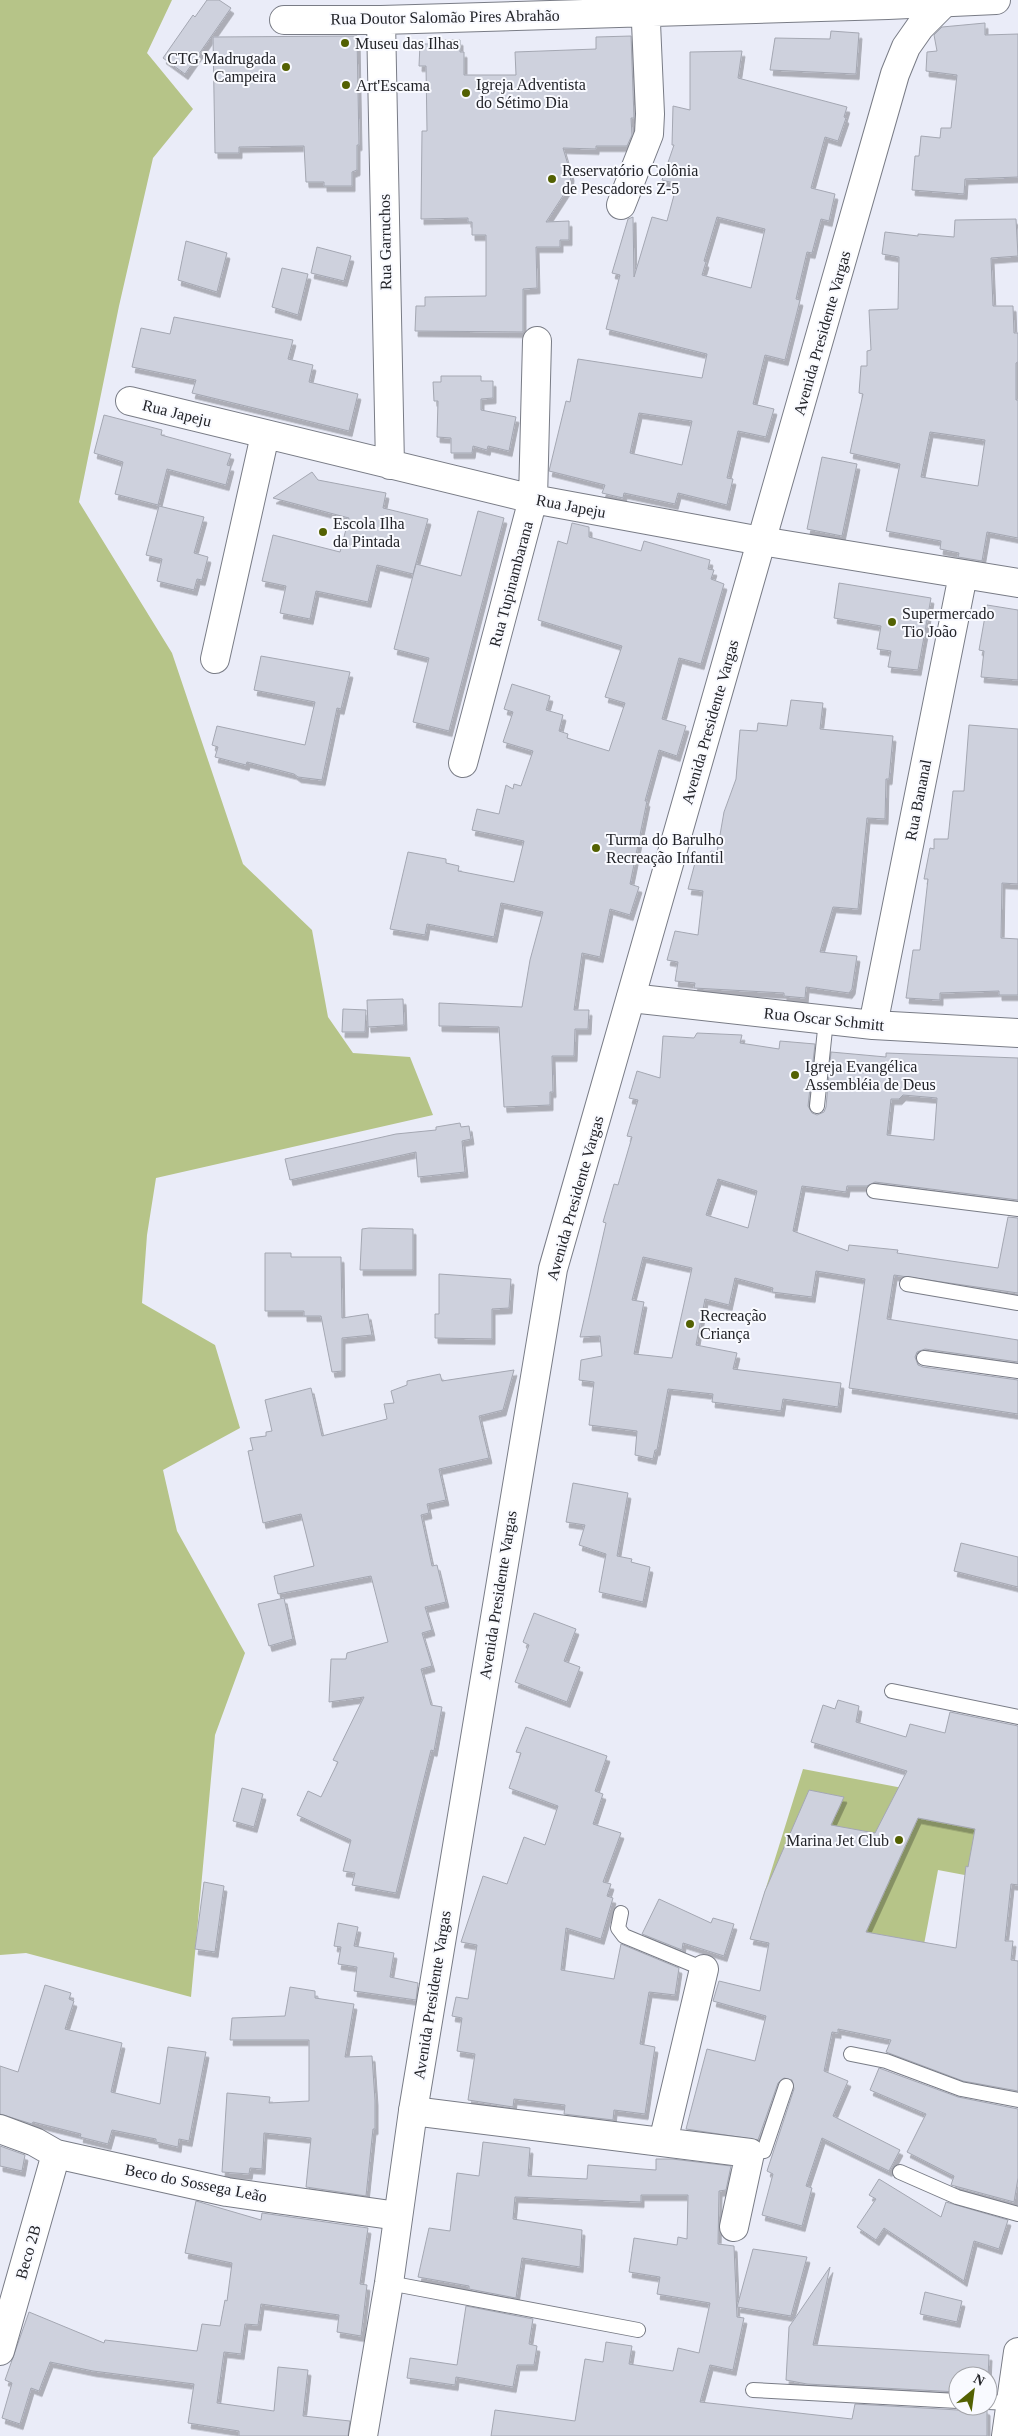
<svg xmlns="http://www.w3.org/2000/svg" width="1018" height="2436" font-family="'Times New Roman',serif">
<defs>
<filter id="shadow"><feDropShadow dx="3" dy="5.5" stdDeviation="0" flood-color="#0004"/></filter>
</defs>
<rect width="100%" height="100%" fill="#eaecf8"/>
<path fill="#b6c488" d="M0,0H172L147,53L193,109L153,158L119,306L79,502L172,653L243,864L312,930L328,1017L353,1053L410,1057L433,1115L156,1178L147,1235L142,1303L215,1345L240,1428L163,1470L177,1531L245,1653L215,1735L191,1997L26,1953L0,1955Z
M803,1769L1018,1810V1885L938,1870L919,1971L750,1939Z"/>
<path fill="#ced1dd" stroke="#a4a7b2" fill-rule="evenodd" filter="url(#shadow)" d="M207,0H219L231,8L185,74L163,58L193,15L195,17Z
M985,23V35L1018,34V177L965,179L964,194L912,190L915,156H919L921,136L940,138L941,128H951L957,75L926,71L927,52L937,51L934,35L942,27Z
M831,31L859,33L856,74L770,70L775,38L830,39Z
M357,36L359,145H357V170L352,172V186H324V182H306L304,146L239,147V153H215L213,37Z
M631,36L634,118H631L632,135L627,146H596V149L563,148L571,175L570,185L546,222L569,221V240H560V247H536L537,288L523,289V332L415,331L416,306H425V297L486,296V235H472V222H468V218L421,219L422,131H427L426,66H419L420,44H433V40H460V52H464V75H516L515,52L596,49V37Z
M742,51L738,78L847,107L844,117L846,118L838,141L825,137L811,188L835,194L829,221L821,219L812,253L807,252L796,299L800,300L785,360L765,355L753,404L774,409L766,437L738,431L727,478L733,479L727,505L678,493L675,504L624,493L623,498L602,493L605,485L549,471L566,401L570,402L578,359L702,378L707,354L606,329L620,275L612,273L628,219L633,217L634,277L652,217L667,221L677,184L662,180L674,145H672L673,106L690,110V52ZM717,217L765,229L751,288L702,275L706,262L704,261ZM639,413L692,421L682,465L630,453Z
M1016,219L1018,256L991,258L993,306H1013L1014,333H1018V362L1016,363V400H1018V538L987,532L982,561L958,557L959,553L940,549L941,541L886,531L900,464L850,453L863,394L859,393L861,366H867V351L871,350L869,310L898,309L899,257L882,254L885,232L918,236V234L954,237L955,220ZM930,432L985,440L978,486L921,477Z
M186,241L227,253L217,292L178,280Z
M317,247L351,256L344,281L311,273Z
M282,268L308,274L298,315L272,307Z
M174,317L293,340L288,359L313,365L309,382L358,394L349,431L192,393L196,380L132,367L141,328L170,334Z
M441,376H481V381H493V398L481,399V410L516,417L509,451L488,446L487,450L473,446L472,453H451V438L437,437L438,401H434L433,382H441Z
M104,415L162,430L161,435L231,454L227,465L231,466L226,485L167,469L158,505L115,494L123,462L94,453Z
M822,457L857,464L842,536L807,529Z
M312,472L318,480L386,493L383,508L428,519L413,574L377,565L368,602L316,591L310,619L280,613L286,586L262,581L273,535L340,552L349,518L273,498Z
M159,506L204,517L194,553L208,557L202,580L197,579L194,590L157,581L162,559L146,555Z
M478,511L504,518L449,731L413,722L429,658L394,649L416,564L461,576Z
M572,523L589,527V537L641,551L644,541L710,560L708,569L714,570L711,579L724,584L701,664L679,658L662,719L686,726L677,756L659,750L645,801H647L630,884L639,887L630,915L610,909L600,957L582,953L574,1010H589L588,1029H575L574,1056H552L553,1092H550V1105L504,1107L499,1027L439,1026V1003L522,1007L530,960L543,912L501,903L494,937L427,924L425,935L390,929L408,852L446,859V863L459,866L458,871L514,882L524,841L472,830L477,809L499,814L506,785L513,789L514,784L521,786L533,751L503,742L513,712L504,709L512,684L550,696L546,710L563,715L559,731L568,734L567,738L609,751L625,703L605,697L622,646L538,620L558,541L567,544Z
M839,583L931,598L918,670L888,667L891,651L877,649L881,626L834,618Z
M987,605L1018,610V680L981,677L984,651L979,650Z
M261,656L350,672L341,709L337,708L322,780L298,777L294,774L247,762L246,765L215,757L218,747L212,745L217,726L305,745L315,702L254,690Z
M791,700L823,703L820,729L893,736L889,779H886L885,819L867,818L858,909L833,907L820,952L857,956L852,989L849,993L806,987L805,998L784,996V993L694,988L695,983L675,981L678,962L667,960L675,931L698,935L703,891L688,889L695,863L709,865L711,851L717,852L724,812L736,779L740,730L757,731L758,723L787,726Z
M969,725L1018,729V884L1002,883L1001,938L1018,939V995H999V991L940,993V1000L906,998L913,950H920L928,879H924L930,848L934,849V839H948L953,791H964Z
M403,999L404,1025L368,1027L367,1000Z
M343,1009L366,1010L365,1032H342Z
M697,1033L742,1035L740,1043L779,1049L780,1041L815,1044L808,1106L812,1113L817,1115L824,1112L826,1107L831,1052L886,1057V1053L1018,1058V1200L875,1182L867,1186H847L846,1192L802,1186L793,1231L848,1251L849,1245L898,1250L897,1253L998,1268L1008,1217L1018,1218V1293L894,1275L887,1319L1018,1340V1362L925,1349L917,1352L915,1357L918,1365L923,1367L1018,1380V1414L849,1388L865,1279L816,1271L812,1297L772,1292L773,1288L735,1278L729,1305L705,1299L696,1345L737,1353L733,1369L841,1383L838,1407L783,1399L781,1411L712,1402L713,1394L668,1389L657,1450H655L653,1459L635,1455L637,1431L589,1425L594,1382L579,1380L581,1360L602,1356L600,1336L580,1337L606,1223L603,1222L614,1184L618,1185L632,1137L627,1136L638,1100L629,1098L637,1071L660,1078L663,1036L694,1038ZM903,1095L937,1098L934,1140L887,1135L891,1099H899ZM718,1179L757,1191L748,1228L706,1215ZM643,1257L692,1268L672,1358L634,1354L644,1302L632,1300Z
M460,1123L461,1127L469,1126L471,1139L462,1141L465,1172L418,1177L416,1152L290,1180L285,1159L396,1134L436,1130V1127Z
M369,1228L413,1229V1270H360L362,1229Z
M265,1253H291V1257H341L342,1318L368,1314L372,1335L342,1338V1371L332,1372L321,1316H304V1311H265Z
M439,1274L511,1279L509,1308L492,1309V1339L435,1338V1314H439Z
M514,1370L503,1410L479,1416L489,1458L439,1469L446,1500L427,1504L429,1513L421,1515L432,1566L437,1565L446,1602L425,1607L432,1630L422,1633L432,1666L421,1669L431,1705L442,1707L434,1751L431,1750L396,1893L352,1885L355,1873L343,1871L351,1840L297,1815L308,1791L321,1797L338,1762L333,1760L364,1697L329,1702L331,1659H346L347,1653L388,1642L371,1576L278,1594L274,1576L314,1566L301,1514L263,1523L248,1451L253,1450L250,1438L266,1436V1432L272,1431L265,1400L311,1388L322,1436L387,1419L384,1404L394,1403L391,1391L407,1385V1381L440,1374L442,1381Z
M573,1483L628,1493L617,1556L632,1559L631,1562L650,1567L643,1602L599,1592L606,1554L579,1545L585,1525L566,1522Z
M961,1543L1018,1557V1587L954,1571Z
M284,1598L293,1639L269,1646L258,1604Z
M534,1613L576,1629L564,1661L580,1667L567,1702L515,1682L529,1645L523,1642Z
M838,1700L859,1706L856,1722L906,1737L910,1724L945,1733L950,1712L1018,1726V1885L1011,1884L1005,1941H1013L1011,1960L1018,1961V2091L963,2081L886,2052L891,2040L838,2029V2033L832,2032L824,2071L848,2081L833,2116L900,2150L889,2171L822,2138L806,2186L812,2188L802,2226L762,2215L773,2174L767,2171L794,2089L792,2080L784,2078L778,2083L758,2140L686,2129L707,2049L755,2061L766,2016L713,2001L719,1981L760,1991L769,1943L750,1939L765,1891L809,1790L844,1797L831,1825L875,1833L907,1771L811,1742L823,1705L835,1709ZM918,1818L975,1829L968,1867L966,1866L956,1948L866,1932Z
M526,1727L607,1756L595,1791L603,1794L593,1824L621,1833L603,1882L611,1884L607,1896L613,1898L601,1939L566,1928L561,1970L614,1979L621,1944L679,1968L675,1995L649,1992L640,2044L655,2047L645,2114L614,2110L613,2120L564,2114L565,2105L514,2099L513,2107L468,2100L475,2054L457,2051L462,2018L452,2016L456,1997L468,1999L477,1945L461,1942L483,1876L507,1884L524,1837L545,1845L558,1806L509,1788L521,1753L516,1752Z
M242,1788L263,1794L254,1827L233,1821Z
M204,1882L224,1886L215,1952L195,1949Z
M659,1899L711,1923L713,1918L734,1924L724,1956L683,1943L682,1950L642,1934Z
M338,1923L358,1927L354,1946L394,1953L390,1977L418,1983L416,2000L354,1991L357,1967L338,1964L341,1947L334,1946Z
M45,1985L71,1993L69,1999L74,2001L65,2029L122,2043L111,2092L160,2104L168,2047L206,2052L189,2141L179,2139L178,2147L156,2142V2139L112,2130L108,2144L80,2137L81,2134L33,2122L32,2124L0,2114V2066L18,2072Z
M290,1987L315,1991V1998L354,2004L345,2057L372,2056L375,2100V2129H373L366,2196L306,2187L311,2138L264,2133L262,2169L250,2168L249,2174L222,2172L227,2093L270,2097L269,2103L309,2101V2040H230L232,2018L285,2016Z
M879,2068L958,2097L1018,2109V2178L1014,2202L951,2185L954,2176L907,2152L926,2114L870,2090Z
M483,2142L530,2148L528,2176L587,2179L588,2165L656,2170V2159H672L731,2166L726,2190L719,2191L718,2244L734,2246L737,2317L744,2318L733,2370L710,2365L700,2402L852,2419L855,2404L958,2410L965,2406H980L987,2410V2436H491L495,2410L575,2421L585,2359L603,2362L606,2342L632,2346L629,2364L673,2371L678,2348L699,2353L710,2303L657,2294L660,2277L629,2272L634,2238L677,2245L678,2237L687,2239L688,2195H641V2202L515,2197L513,2219L582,2230L580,2267L522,2258L516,2298L469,2289V2286L418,2277L429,2228L450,2231L457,2173L479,2176Z
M0,2146L25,2155L22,2171L0,2166Z
M879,2179L941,2217L946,2202L1008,2220L999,2249L974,2241L964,2281L884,2228L876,2240L857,2227L876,2199L869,2195Z
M196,2201L261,2220L262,2213L368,2228L360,2284L367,2285L361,2336L337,2332L339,2315L261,2304L258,2325L245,2324L241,2354L224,2352L217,2403L274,2411L278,2367L308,2370L303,2416L350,2421L348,2436H239V2431L188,2423L194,2384L93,2371L50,2362L39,2391L31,2388L20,2424L2,2418L12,2383L5,2380L29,2312L104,2343L105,2340L197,2351L202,2324L220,2326L225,2300L227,2301L232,2263L185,2253Z
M753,2249L807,2257L791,2316L737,2307Z
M830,2267L813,2345L989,2355L988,2378V2376H958V2392L807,2384L786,2380L789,2327Z
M925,2292L962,2301L957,2322L920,2314Z
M466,2306L533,2319L529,2344L537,2346L534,2365H517L513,2387L456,2377L455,2385L407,2378L410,2358L457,2365Z"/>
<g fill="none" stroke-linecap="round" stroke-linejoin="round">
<g stroke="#797c86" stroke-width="16">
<path id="service" d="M817,1106L826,1020
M874,1191L1018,1209
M907,1284L1018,1303
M924,1358L1018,1371
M892,1691L1018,1717
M621,1913L618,1928L624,1936L704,1969
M851,2054L886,2061L961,2089L1018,2100
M750,2153L764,2151L786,2086
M900,2172L957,2197L1018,2214
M389,2283L638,2330
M753,2390L958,2401
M988,2402L1011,2403"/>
</g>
<g stroke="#797c86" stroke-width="30">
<path id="minor" d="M284,20H381L888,5L996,0
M381,20L390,465
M621,205L649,134L650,114L645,0
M130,401L533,499L761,541L1018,583
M215,659L265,435
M463,763L533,499L537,341
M631,998L873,1025L1018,1033
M873,1025L963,575
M413,2111L750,2153L734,2227
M0,2129L35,2142L56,2154L227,2192L398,2216
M663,2142L704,1969
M0,2351L56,2154
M1006,2436L1018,2352"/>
</g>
<g stroke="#797c86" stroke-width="30">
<path id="tertiary" d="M363,2436L389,2283L413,2111L553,1269L895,74L906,47L920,27L947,0"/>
</g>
<use href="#service" stroke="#fff" stroke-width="14"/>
<use href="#minor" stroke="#fff" stroke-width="28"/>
<use href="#tertiary" stroke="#fff" stroke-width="28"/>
</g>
<g fill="#536102" stroke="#f9faff" stroke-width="2">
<circle cx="345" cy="43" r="5"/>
<circle cx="286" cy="67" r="5"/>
<circle cx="346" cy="85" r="5"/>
<circle cx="466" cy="93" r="5"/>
<circle cx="552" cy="179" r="5"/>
<circle cx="323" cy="532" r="5"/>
<circle cx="892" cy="622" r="5"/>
<circle cx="596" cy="848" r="5"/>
<circle cx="795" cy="1075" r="5"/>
<circle cx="690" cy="1324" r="5"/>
<circle cx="899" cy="1840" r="5"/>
</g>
<g text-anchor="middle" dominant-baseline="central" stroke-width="4" stroke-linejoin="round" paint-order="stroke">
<g font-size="16" fill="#222328" stroke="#f9faff">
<text transform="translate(445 17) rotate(-1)">Rua Doutor Salomão Pires Abrahão</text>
<text transform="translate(385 242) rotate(-91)">Rua Garruchos</text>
<text transform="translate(822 333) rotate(-74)">Avenida Presidente Vargas</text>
<text transform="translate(177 413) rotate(14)">Rua Japeju</text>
<text transform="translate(571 506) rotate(11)">Rua Japeju</text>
<text transform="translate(511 584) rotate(-75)">Rua Tupinambarana</text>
<text transform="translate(710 722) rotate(-74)">Avenida Presidente Vargas</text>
<text transform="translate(918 800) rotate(-79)">Rua Bananal</text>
<text transform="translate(824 1019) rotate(6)">Rua Oscar Schmitt</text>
<text transform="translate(575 1198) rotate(-74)">Avenida Presidente Vargas</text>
<text transform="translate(498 1595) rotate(-81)">Avenida Presidente Vargas</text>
<text transform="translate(432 1995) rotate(-81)">Avenida Presidente Vargas</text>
<text transform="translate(196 2183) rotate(11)">Beco do Sossega Leão</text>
<text transform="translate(28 2252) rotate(-74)">Beco 2B</text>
</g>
<g font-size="16" fill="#222328" stroke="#f9faff" text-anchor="start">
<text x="355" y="43">Museu das Ilhas</text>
<text x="276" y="58" text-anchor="end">CTG Madrugada<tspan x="276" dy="18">Campeira</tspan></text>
<text x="476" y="84">Igreja Adventista<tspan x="476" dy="18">do Sétimo Dia</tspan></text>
<text x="356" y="85">Art'Escama</text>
<text x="562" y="170">Reservatório Colônia<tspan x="562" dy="18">de Pescadores Z-5</tspan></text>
<text x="333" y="523">Escola Ilha<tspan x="333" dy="18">da Pintada</tspan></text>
<text x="902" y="613">Supermercado<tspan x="902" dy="18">Tio João</tspan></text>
<text x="606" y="839">Turma do Barulho<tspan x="606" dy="18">Recreação Infantil</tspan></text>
<text x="805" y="1066">Igreja Evangélica<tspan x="805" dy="18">Assembléia de Deus</tspan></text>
<text x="700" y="1315">Recreação<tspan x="700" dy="18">Criança</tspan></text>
<text x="889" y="1840" text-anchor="end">Marina Jet Club</text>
</g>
</g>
<g transform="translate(973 2391) rotate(29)"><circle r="24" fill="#f9faff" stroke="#a3a4a9"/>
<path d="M0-4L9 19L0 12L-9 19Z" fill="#536102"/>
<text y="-8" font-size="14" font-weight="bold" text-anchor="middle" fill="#222328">N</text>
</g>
</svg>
